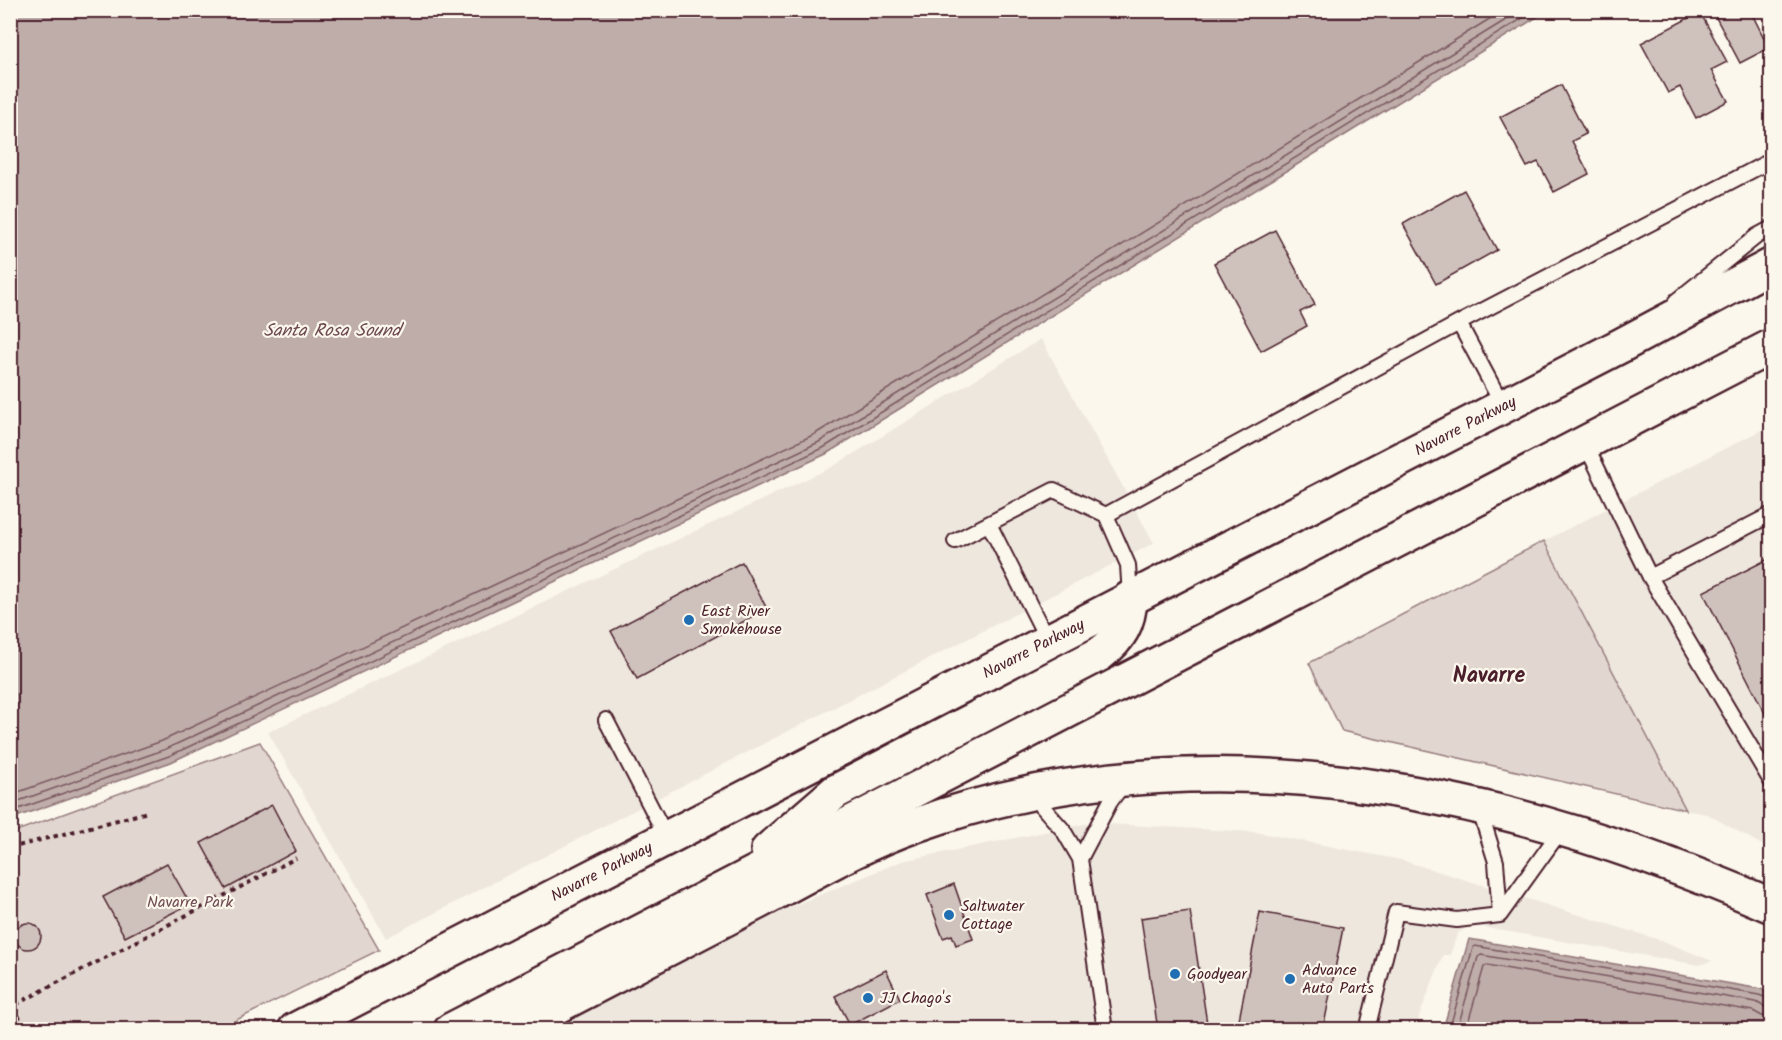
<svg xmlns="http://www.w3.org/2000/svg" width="1782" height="1040" font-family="Kalam,sans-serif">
<rect width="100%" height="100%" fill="#fbf7ec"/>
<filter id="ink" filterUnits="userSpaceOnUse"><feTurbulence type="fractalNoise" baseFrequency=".0167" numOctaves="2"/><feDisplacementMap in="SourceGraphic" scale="12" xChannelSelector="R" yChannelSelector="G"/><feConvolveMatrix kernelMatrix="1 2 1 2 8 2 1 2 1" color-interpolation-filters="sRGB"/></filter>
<g filter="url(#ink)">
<path fill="#eee7de" d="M1041,339L1154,543L386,938L268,732L832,467Z
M1771,425V850L1707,814L1686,810L1544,541Z
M1089,823L1255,832L1401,860L1663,941L1712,961L1699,965L1470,925L1457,934L1450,955H1443L1419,1016L1420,1029L529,1030L672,956L902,861Z"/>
<path fill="#e2d7d0" stroke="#967b7e" stroke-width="1.5" d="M1544,541L1686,810L1342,731L1309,663Z
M260,742L379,950L218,1029L11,1030V833Z"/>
<path fill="#bfadaa" stroke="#907477" stroke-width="1.5" d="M10,11L11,10L1547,11L826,454L171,762L11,819Z
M1469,939L1761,989L1771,996V1029H1443Z"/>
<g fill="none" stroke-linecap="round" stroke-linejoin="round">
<path stroke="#79585e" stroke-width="1.5" d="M10,795L162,741L815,434L1504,10
M10,804L166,749L819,442L1522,10
M10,812L169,756L823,448L1536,10
M1449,1030L1473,948L1475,946L1759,995L1772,1000
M1457,1030L1478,957L1481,955L1756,1002L1765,1007L1772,1008
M1466,1030L1484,967L1487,965L1753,1011L1762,1016L1772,1017"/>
</g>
<path fill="#cfc2bc" stroke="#4a1f2b" stroke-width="1.5" d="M1712,10H1750L1769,48L1740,63Z
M1700,12L1727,62L1711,70L1728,101L1696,118L1680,87L1668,93L1641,43Z
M1561,85L1586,134L1572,141L1589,174L1554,192L1538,162L1527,167L1500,117Z
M1464,190L1497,250L1436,284L1403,224Z
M1275,230L1315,305L1300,312L1307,326L1261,351L1214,263Z
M1772,557V727L1703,592Z
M742,562L767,609L637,679L611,631Z
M272,805L296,851L226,889L201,843Z
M167,863L190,904L125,937L103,897Z
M954,884L973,939L956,945L952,935L943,938L927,895Z
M1190,911L1208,1030H1158L1141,918Z
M1260,912L1343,928L1323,1030H1237Z
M15 936a13 13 0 1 1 26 0a13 13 0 1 1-26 0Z
M886,970L900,999L850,1025L835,996Z"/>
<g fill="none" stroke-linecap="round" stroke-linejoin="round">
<g stroke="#4a1f2b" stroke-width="18">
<path id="service" d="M1676,301L1757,236L1772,228
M1459,323L1503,406
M1585,443L1650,577L1772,783
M1106,515L1459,323L1772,160
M989,524L1048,641
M955,541L1054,490L1106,515L1128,565L1130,597
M1650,577L1772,514
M606,720L667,838
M1032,795L1063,830L1080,859L1105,1030
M1479,808L1496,862L1500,915L1561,830
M1080,859L1110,802L1124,783
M1367,1030L1396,912L1457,920L1500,915"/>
</g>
<g stroke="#4a1f2b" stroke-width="38">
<g id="trunk">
<path d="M768,850L835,792L1100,654C1120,639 1129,623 1130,598"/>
<path id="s1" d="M295,1030L1620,346L1772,265"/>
<path d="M451,1030L1772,346"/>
<path d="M499,1030L517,1027C598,985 679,943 760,901C811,874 861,844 916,825C1202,723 1502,789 1772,906"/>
</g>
</g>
<path stroke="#4a1f2b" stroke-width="4" stroke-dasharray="4.5 4.5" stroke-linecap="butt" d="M10,848L148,812
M10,1029L22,1023L13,1006L296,858"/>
<use href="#service" stroke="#fbf7ec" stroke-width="14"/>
<use href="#trunk" stroke="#fbf7ec" stroke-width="33"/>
</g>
</g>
<g fill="#1f6fb2" stroke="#fbf7ec" stroke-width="2">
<circle cx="689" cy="620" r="6"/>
<circle cx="949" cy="915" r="6"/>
<circle cx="1175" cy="974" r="6"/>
<circle cx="1290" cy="979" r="6"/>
<circle cx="868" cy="998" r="6"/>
</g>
<g text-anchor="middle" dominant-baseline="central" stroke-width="4.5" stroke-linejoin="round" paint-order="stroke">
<g font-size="16" fill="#4a1f2b" stroke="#fbf7ec">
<text stroke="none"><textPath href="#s1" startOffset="1317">Navarre Parkway</textPath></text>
<text stroke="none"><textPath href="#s1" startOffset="831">Navarre Parkway</textPath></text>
<text stroke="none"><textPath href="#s1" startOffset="345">Navarre Parkway</textPath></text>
</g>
<g font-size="16" fill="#4a1f2b" stroke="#fbf7ec" text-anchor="start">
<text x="701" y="611">East River<tspan x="701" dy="18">Smokehouse</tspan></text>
<text x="961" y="906">Saltwater<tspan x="961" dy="18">Cottage</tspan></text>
<text x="1302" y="970">Advance<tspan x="1302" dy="18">Auto Parts</tspan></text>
<text x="1187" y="974">Goodyear</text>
<text x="880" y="998">JJ Chago's</text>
</g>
<g font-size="16" fill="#704d54" stroke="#fbf7ec">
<text x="190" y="902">Navarre Park</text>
</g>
<g font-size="18" font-style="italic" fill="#6d4a51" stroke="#fbf7ec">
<text x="332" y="331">Santa Rosa Sound</text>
</g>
<g font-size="22" font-weight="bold" fill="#4a1f2b" stroke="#fbf7ec">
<text x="1489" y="676">Navarre</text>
</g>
</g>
<rect width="1782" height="1040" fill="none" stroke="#fbf7ec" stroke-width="36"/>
<rect x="18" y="18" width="1746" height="1004" fill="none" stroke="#4a1f2b" stroke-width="2" filter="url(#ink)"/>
</svg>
